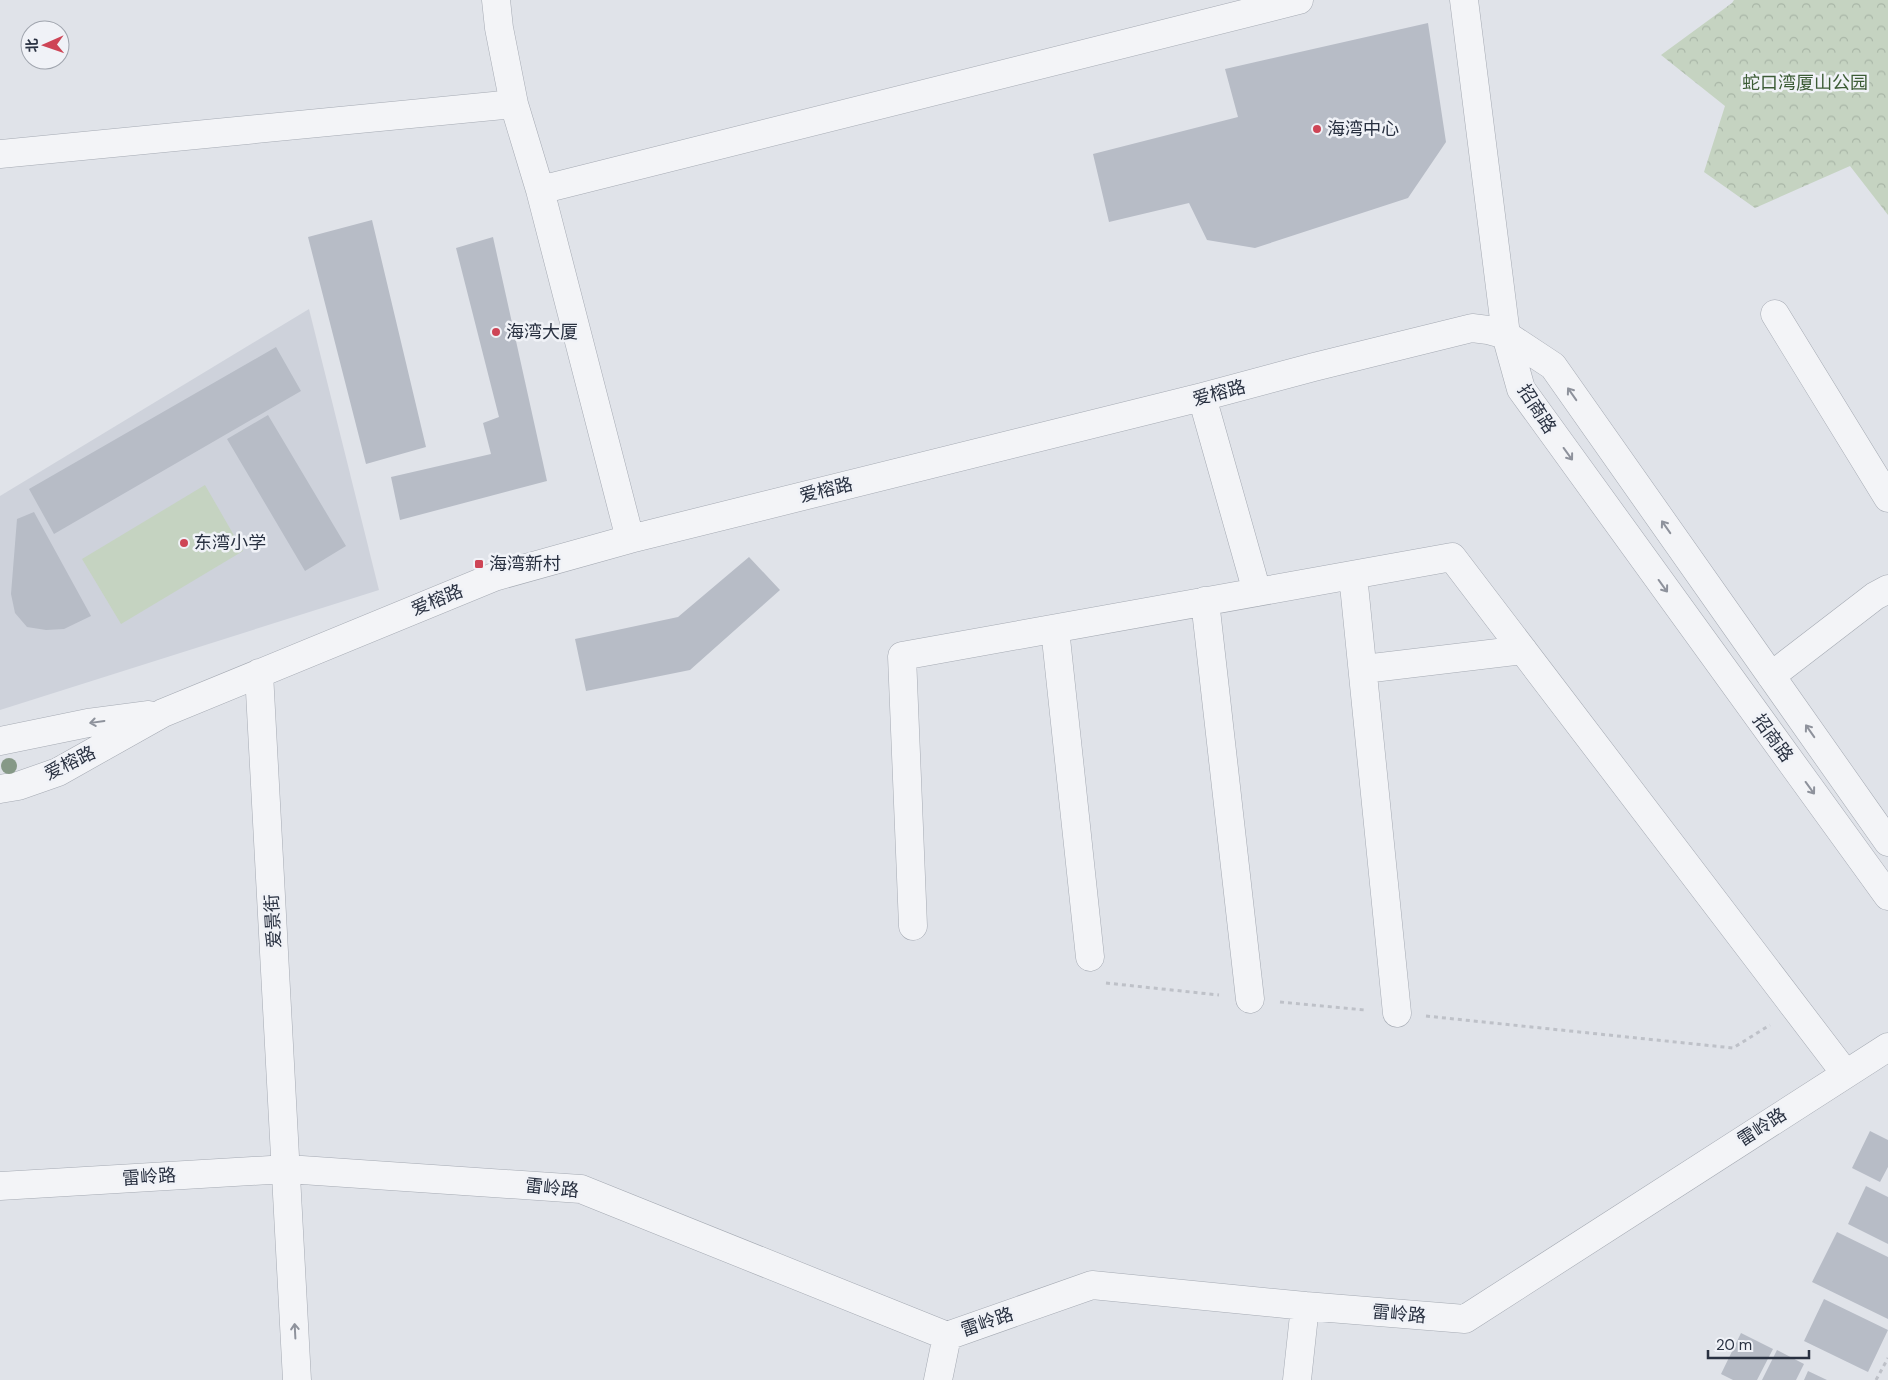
<svg xmlns="http://www.w3.org/2000/svg" width="1888" height="1380" font-family="'DM Sans','Noto Sans SC',sans-serif">
<defs>
<pattern id="park-crowns" width="20" height="18" patternUnits="userSpaceOnUse" patternTransform="scale(1.25)"><rect width="20" height="18" fill="#c5d3c1"/><path d="M2 6a3 3 0 1 1 6 0M12 15a3 3 0 1 1 6 0" fill="none" stroke="#a9b6a7"/></pattern>
</defs>
<rect width="100%" height="100%" fill="#e0e3e9"/>
<path fill="#ced2db" d="M309,309L379,590L0,710V496Z"/>
<path fill="#c5d3c1" d="M205,485L243,551L121,624L82,559Z"/>
<path fill="url(#park-crowns)" d="M1734,0H1888V215L1850,166L1755,208L1704,172L1725,106L1661,55L1732,3Z"/>
<path fill="#b7bcc6" d="M1428,23L1446,142L1408,198L1255,248L1207,240L1189,203L1109,222L1093,154L1238,117L1225,69Z
M372,220L426,447L366,464L308,237Z
M493,237L547,481L400,520L391,477L491,454L483,423L499,417L456,248Z
M276,347L301,391L54,534L29,489Z
M268,415L346,546L305,571L227,439Z
M34,512L91,616L64,629L46,630L27,627L15,613L11,594L17,519Z
M749,557L780,590L690,670L586,691L575,639L678,617Z
M1870,1131L1888,1140V1167L1880,1182L1852,1168Z
M1866,1186L1888,1197V1244L1848,1224Z
M1837,1232L1888,1257V1319L1812,1282Z
M1824,1299L1888,1330L1868,1372L1804,1341Z
M1741,1333L1773,1349L1757,1380H1733L1721,1374Z
M1777,1350L1804,1364L1796,1380H1762Z
M1808,1371L1827,1380H1804Z"/>
<g fill="none" stroke-linecap="round" stroke-linejoin="round">
<g stroke="#a5aab3" stroke-width="29">
<path id="minor" d="M496,0L499,28L514,104L540,190L630,539
M1464,0L1506,335L1521,389L1888,896
M0,154L514,104
M540,190L1299,0
M1775,314L1888,498
M1202,397L1257,592
M1353,575L1397,1013
M1205,601L1250,999
M1055,629L1090,957
M1364,669L1523,650
M259,673L297,1380
M1771,676L1875,596L1888,589
M0,741L88,723L149,715
M0,789L18,786L58,772L163,713L494,577L630,539L1202,397L1314,367L1472,328L1488,330L1506,335L1553,366L1888,842
M913,926L902,656L1452,557L1845,1073
M0,1186L287,1169L581,1189L947,1336L1092,1285L1305,1306L1465,1319L1888,1047
M938,1380L947,1336
M1297,1380L1305,1306"/>
</g>
<path stroke="#bec1c8" stroke-width="3" stroke-dasharray="4 4" stroke-linecap="butt" d="M1106,983L1219,995
M1280,1002L1365,1010
M1426,1016L1733,1048L1770,1025
M1876,1380L1888,1358"/>
<use href="#minor" stroke="#f3f4f7" stroke-width="28"/>
</g>
<circle fill="#869987" cx="9" cy="766" r="8"/>
<defs><path id="oneway-shaft" d="M-6 0H5M1.5-3L5.5 0L1.5 3" fill="none" stroke-width="1.6" stroke-linecap="round" stroke-linejoin="round" transform="scale(1.25)"/></defs>
<g stroke="#8e929c">
<use href="#oneway-shaft" transform="translate(1572 394) rotate(-125)"/>
<use href="#oneway-shaft" transform="translate(1568 454) rotate(54)"/>
<use href="#oneway-shaft" transform="translate(1666 527) rotate(-125)"/>
<use href="#oneway-shaft" transform="translate(1663 586) rotate(54)"/>
<use href="#oneway-shaft" transform="translate(97 722) rotate(172)"/>
<use href="#oneway-shaft" transform="translate(1810 731) rotate(-125)"/>
<use href="#oneway-shaft" transform="translate(1810 788) rotate(54)"/>
<use href="#oneway-shaft" transform="translate(295 1331) rotate(-93)"/>
</g>
<g fill="#ce4556" stroke="#f0f2f7" stroke-width="2">
<circle cx="1317" cy="129" r="5"/>
<circle cx="496" cy="332" r="5"/>
<circle cx="184" cy="543" r="5"/>
<rect x="474" y="559" width="10" height="10" rx="2.5"/>
</g>
<g text-anchor="middle" dominant-baseline="central" stroke-width="5" stroke-linejoin="round" paint-order="stroke">
<g font-size="18" fill="#3c5c36" stroke="#f0f2f7">
<text x="1805" y="83">蛇口湾厦山公园</text>
</g>
<g font-size="18" fill="#293141" stroke="#f0f2f7" text-anchor="start">
<text x="1327" y="129">海湾中心</text>
<text x="506" y="332">海湾大厦</text>
<text x="194" y="543">东湾小学</text>
<text x="489" y="564">海湾新村</text>
</g>
<g font-size="18" fill="#293141" stroke="#f0f2f7">
<text transform="translate(1219 393) rotate(-15)">爱榕路</text>
<text transform="translate(1537 409) rotate(57)">招商路</text>
<text transform="translate(826 490) rotate(-14)">爱榕路</text>
<text transform="translate(437 600) rotate(-22)">爱榕路</text>
<text transform="translate(1773 738) rotate(54)">招商路</text>
<text transform="translate(70 763) rotate(-26)">爱榕路</text>
<text transform="translate(273 921) rotate(-93)">爱景街</text>
<text transform="translate(1762 1127) rotate(-33)">雷岭路</text>
<text transform="translate(149 1177) rotate(-4)">雷岭路</text>
<text transform="translate(552 1188) rotate(6)">雷岭路</text>
<text transform="translate(1399 1314) rotate(5)">雷岭路</text>
<text transform="translate(987 1322) rotate(-19)">雷岭路</text>
</g>
</g>
<g transform="translate(45 45) rotate(268)"><circle r="24" fill="#f0f2f7" stroke="#a0a5ae"/>
<path d="M0-4L9 19L0 12L-9 19Z" fill="#ce4556"/>
<text y="-8" font-size="14" font-weight="bold" text-anchor="middle" fill="#293141">北</text>
</g>
<path d="M1708 1350v8h101v-8" fill="none" stroke="#293141" stroke-width="2.5"/>
<text x="1716" y="1350" font-size="15" fill="#293141" stroke="#f0f2f7" stroke-width="4" paint-order="stroke">20 m</text>
</svg>
